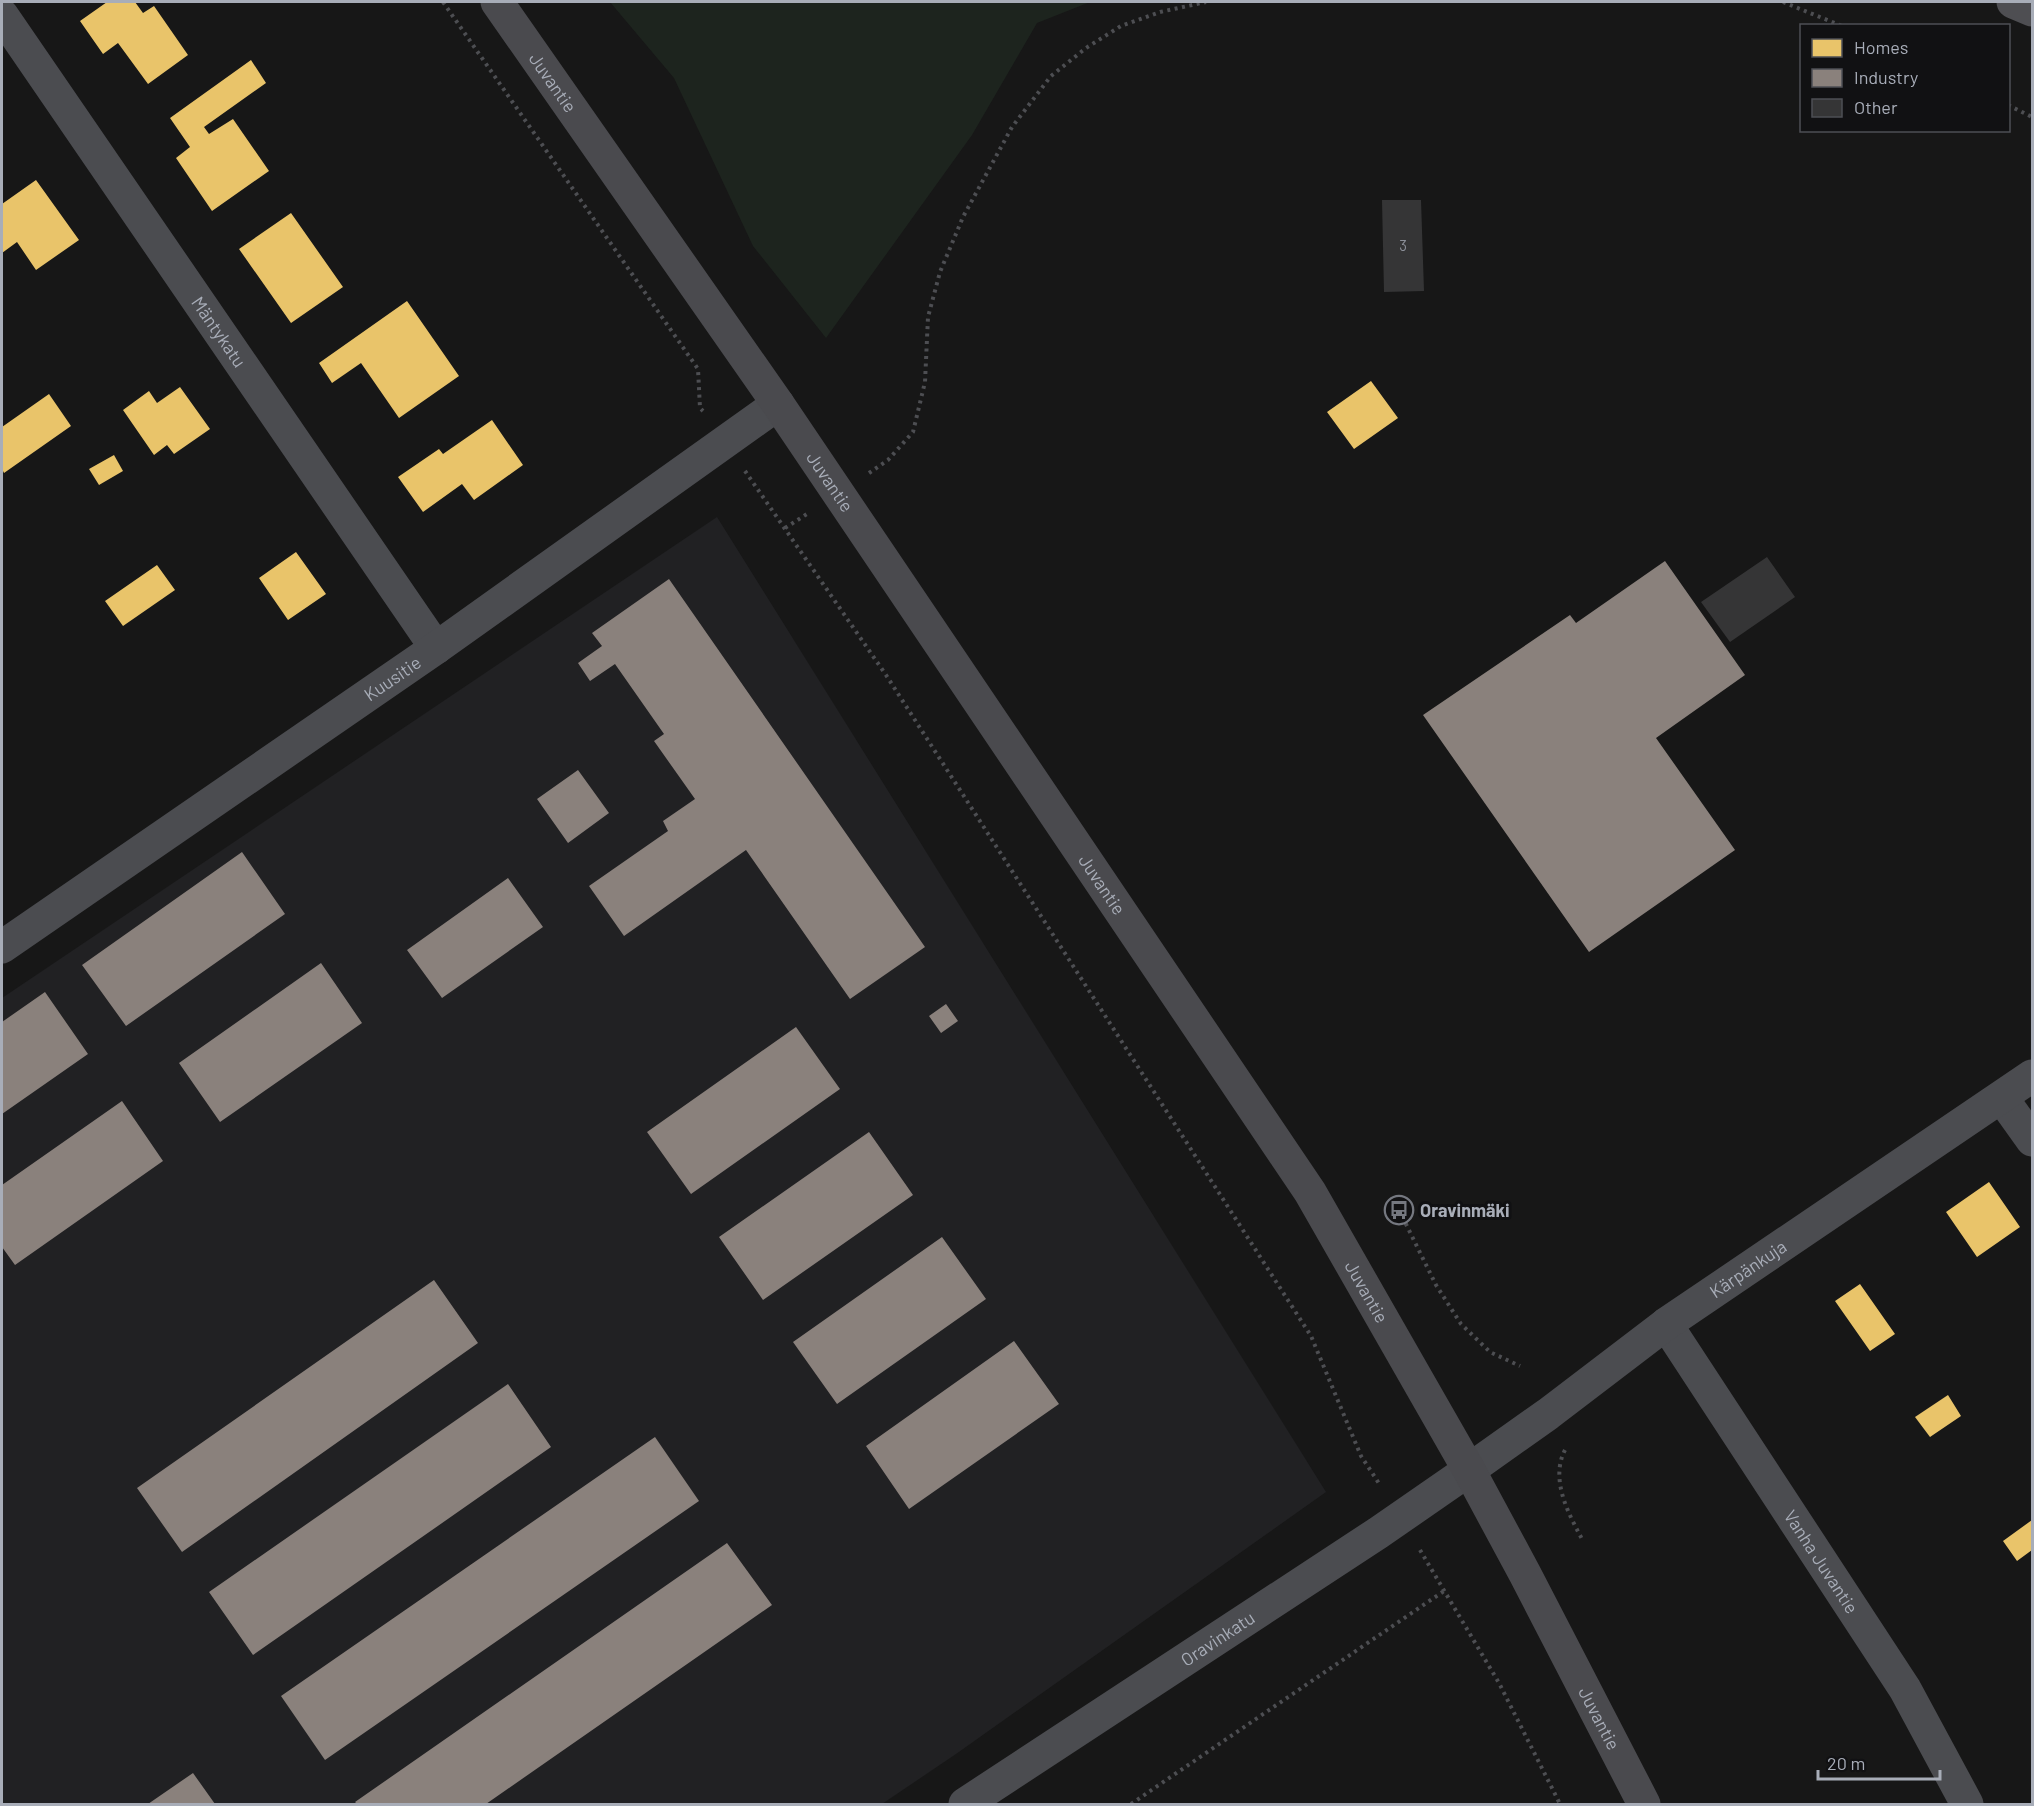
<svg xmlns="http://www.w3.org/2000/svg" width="2034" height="1806" font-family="Barlow,sans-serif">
<rect width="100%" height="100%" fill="#171717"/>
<path fill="#212123" d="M717,517L1326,1492L956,1754L882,1804H2V998Z"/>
<path fill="#1d241e" d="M610,2H1090L1037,23L972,135L826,338L753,246L674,78Z"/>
<path fill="#e9c46a" d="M107,2H135L143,13L154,6L188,55L148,84L118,43L103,54L80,21Z
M251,60L266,83L204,127L209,134L233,119L269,171L212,211L176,158L190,147L170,118Z
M36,180L79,240L36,270L17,242L2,253V204Z
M291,213L343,287L291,323L239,249Z
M407,301L459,376L399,418L361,363L332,383L319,363Z
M1371,381L1398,418L1354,449L1327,412Z
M180,387L210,429L174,454L167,445L154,455L123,410L149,391L157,403Z
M49,394L71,426L4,473L2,469V427Z
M492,420L523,465L474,500L462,484L423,512L398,477L439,449L443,454Z
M114,455L123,471L99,485L89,469Z
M296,552L326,594L288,620L259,578Z
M157,565L175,590L123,626L105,601Z
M1989,1182L2020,1227L1977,1257L1946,1212Z
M1860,1284L1895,1334L1870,1351L1835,1301Z
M1948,1395L1961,1416L1930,1437L1915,1417Z
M2032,1520V1550L2017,1561L2003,1541Z"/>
<path fill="#8a817c" d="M1665,561L1745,675L1656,738L1735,850L1589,952L1423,715L1570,615L1576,623Z
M669,579L925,947L850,999L746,850L624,936L589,886L668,831L663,821L695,799L654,741L664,734L615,664L590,681L578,663L602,646L592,633Z
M578,770L609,813L568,843L537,799Z
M242,852L285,914L126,1026L82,965Z
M508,878L543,927L442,998L407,950Z
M321,963L362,1023L220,1122L179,1063Z
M45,992L88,1054L2,1114V1022Z
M946,1004L958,1021L941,1033L929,1016Z
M796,1027L840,1089L691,1194L647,1132Z
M122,1101L163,1161L15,1265L2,1247V1185Z
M869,1132L913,1195L763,1300L719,1237Z
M942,1237L986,1299L837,1404L793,1342Z
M434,1280L478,1343L182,1552L137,1488Z
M1014,1341L1059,1404L909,1509L866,1446Z
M508,1384L551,1447L253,1655L209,1592Z
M655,1437L699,1501L325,1760L281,1696Z
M727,1543L772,1605L486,1804H357L355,1802Z
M193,1773L215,1804H148Z"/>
<path fill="#353536" d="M1382,200H1421L1424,291L1384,292Z
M1767,557L1795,597L1730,642L1701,602Z"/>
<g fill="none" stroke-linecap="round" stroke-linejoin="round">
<path stroke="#4d4e52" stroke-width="4" stroke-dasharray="3 4.5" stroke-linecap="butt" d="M443,2L698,369L700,408L703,411
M1783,2L1842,26
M2008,105L2032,117
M745,471L886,675L1311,1336L1361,1456L1380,1485
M869,473L888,460L913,432L925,382L928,317L940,272L963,217L1012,127L1051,76L1086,48L1121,26L1160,12L1206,2
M785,528L807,514
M1399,1210L1436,1285L1461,1324L1490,1352L1520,1366
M1565,1450C1550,1479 1568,1513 1582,1539
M1420,1550L1499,1683L1560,1804
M1131,1804L1444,1591"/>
<g stroke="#4b4c50" stroke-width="33">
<path id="s1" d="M2,15L436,648"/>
<path id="s2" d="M2,947L436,648L778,404"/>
<path d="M2002,1098L2032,1140"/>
<path id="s3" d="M1666,1324L1905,1689L1967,1804"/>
<path id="s4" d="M1469,1470L1548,1414L1666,1324L2032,1076"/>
</g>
<path stroke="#4b4c50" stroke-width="33" id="s5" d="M965,1804L1378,1533L1469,1470"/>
<path stroke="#4a4a4e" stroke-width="33" id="s6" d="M497,2L778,404L1310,1192L1469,1470L1525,1574L1644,1804"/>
<path stroke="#4e4e52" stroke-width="33" d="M2013,2L2032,10"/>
</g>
<defs>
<g id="bus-ring" transform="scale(1.5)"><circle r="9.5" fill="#111113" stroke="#757880" stroke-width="1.5"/><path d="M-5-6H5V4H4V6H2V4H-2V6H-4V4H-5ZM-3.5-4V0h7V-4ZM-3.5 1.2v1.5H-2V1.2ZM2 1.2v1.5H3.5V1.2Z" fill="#757880"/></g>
</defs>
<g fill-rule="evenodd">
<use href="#bus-ring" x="1399" y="1210"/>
</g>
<g text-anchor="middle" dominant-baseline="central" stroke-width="6" stroke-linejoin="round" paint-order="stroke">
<g font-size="15" fill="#8b8f98">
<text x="1403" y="245">3</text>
</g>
<g font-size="18" fill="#a8adb8" stroke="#111113">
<text stroke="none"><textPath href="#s6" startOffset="98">Juvantie</textPath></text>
<text stroke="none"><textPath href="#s1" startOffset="384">Mäntykatu</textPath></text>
<text stroke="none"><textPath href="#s6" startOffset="584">Juvantie</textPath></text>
<text stroke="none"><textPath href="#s2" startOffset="474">Kuusitie</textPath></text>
<text stroke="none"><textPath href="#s6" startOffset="1070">Juvantie</textPath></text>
<text stroke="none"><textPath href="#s4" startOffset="344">Kärpänkuja</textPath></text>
<text stroke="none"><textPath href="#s6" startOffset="1556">Juvantie</textPath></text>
<text stroke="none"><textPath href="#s3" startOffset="284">Vanha Juvantie</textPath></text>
<text stroke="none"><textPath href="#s5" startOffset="302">Oravinkatu</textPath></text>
<text stroke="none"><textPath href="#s6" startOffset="2042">Juvantie</textPath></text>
</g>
<g font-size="18" font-weight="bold" fill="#a8adb8" stroke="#111113" text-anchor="start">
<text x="1420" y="1210">Oravinmäki</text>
</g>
</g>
<rect width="2034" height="1806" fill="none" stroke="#a8adb8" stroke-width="6"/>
<rect x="1800" y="24" width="210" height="108" fill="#111113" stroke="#4d4f55" stroke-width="1.5"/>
<rect x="1812" y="39" width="30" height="18" fill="#e9c46a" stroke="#4d4f55" stroke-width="1.5"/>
<text x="1854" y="54" font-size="18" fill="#a8adb8">Homes</text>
<rect x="1812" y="69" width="30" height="18" fill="#8a817c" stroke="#4d4f55" stroke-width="1.5"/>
<text x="1854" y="84" font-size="18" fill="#a8adb8">Industry</text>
<rect x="1812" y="99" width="30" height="18" fill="#353536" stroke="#4d4f55" stroke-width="1.5"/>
<text x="1854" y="114" font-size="18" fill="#a8adb8">Other</text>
<path d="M1818 1770v9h122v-9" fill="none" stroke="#a8adb8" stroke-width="3"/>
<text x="1827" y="1770" font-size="18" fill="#a8adb8" stroke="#111113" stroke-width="4.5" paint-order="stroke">20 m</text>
</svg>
